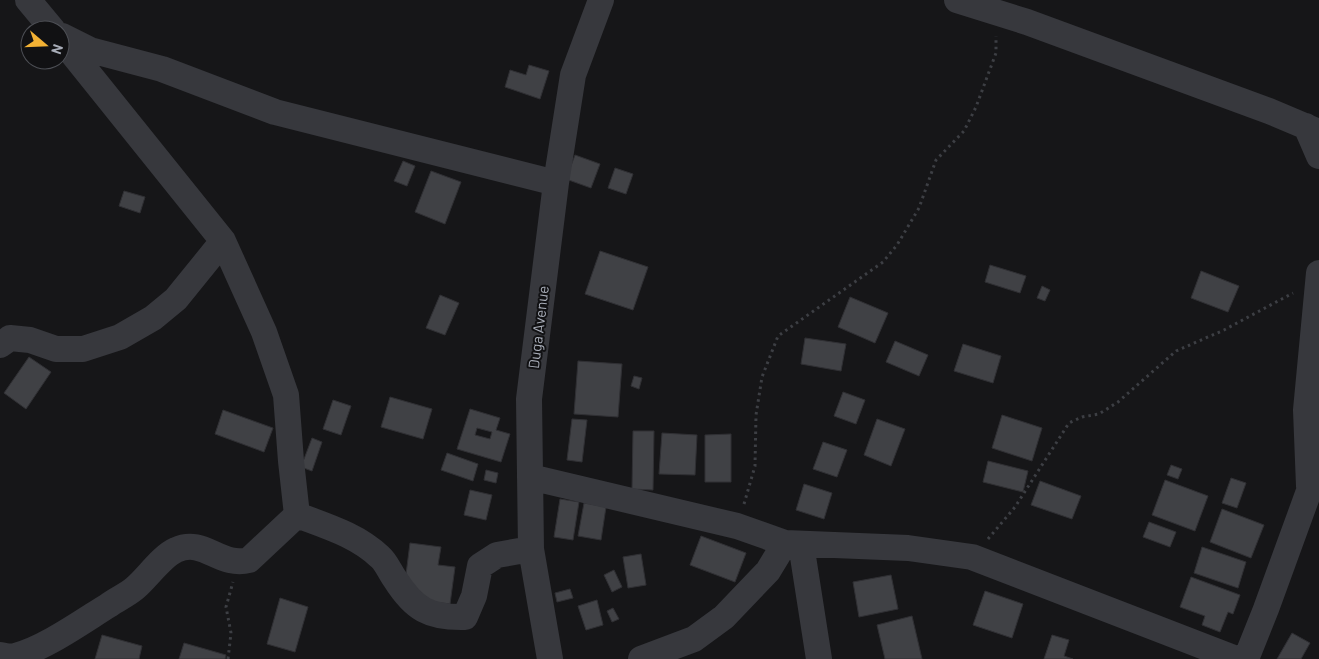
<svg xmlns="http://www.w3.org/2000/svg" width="1319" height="659" font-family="Barlow,sans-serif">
<rect width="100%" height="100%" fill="#161618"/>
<path fill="#404145" stroke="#303034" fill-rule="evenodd" d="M529,65L549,71L540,99L505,87L510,70L526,75Z
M575,155L600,164L591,188L566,179Z
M403,161L415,166L407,186L394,181Z
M615,168L633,174L626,194L608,188Z
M431,171L461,182L445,224L415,212Z
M124,191L145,197L140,213L119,206Z
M600,251L648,267L633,310L585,294Z
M990,265L1026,276L1020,293L985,282Z
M1201,271L1239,286L1228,312L1191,298Z
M1042,286L1050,290L1045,301L1037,298Z
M440,295L459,303L445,335L426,328Z
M850,297L888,313L875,343L838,327Z
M805,338L846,344L841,371L801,364Z
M895,341L928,355L919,376L886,362Z
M963,344L1001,356L993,383L954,371Z
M29,357L51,372L26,409L4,393Z
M578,361L622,364L618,417L574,414Z
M634,376L642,378L639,389L631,386Z
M843,392L865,400L856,424L834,416Z
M390,397L432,409L423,439L381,427Z
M333,400L351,406L341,435L323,429Z
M470,409L500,418L496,430L510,434L501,462L457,449ZM477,428L492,432L490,439L475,435Z
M223,410L273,428L264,452L215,434Z
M1002,415L1042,428L1032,461L992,448Z
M572,419L587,420L582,462L567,460Z
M877,419L905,429L891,466L864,455Z
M633,431H654L653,490L632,489Z
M662,433L697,435L695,475L659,474Z
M731,434V482H705V435Z
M312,438L322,442L312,471L301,467Z
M823,442L847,450L837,477L813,469Z
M447,453L478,464L473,481L441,470Z
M988,461L1028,471L1023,492L983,482Z
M1171,465L1182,469L1178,479L1167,475Z
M486,470L498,473L496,483L484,480Z
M1231,478L1246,483L1237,508L1222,503Z
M1165,480L1208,496L1195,531L1152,515Z
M1040,481L1081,496L1072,519L1031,505Z
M804,484L832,493L824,519L796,510Z
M470,490L492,495L486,520L464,515Z
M560,499L579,502L573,540L554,537Z
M584,503L606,507L601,540L578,536Z
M1222,509L1264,525L1251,558L1210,542Z
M1149,522L1176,532L1170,547L1143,537Z
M701,536L746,553L735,582L690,565Z
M410,543L441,547L438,565L455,567L450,604L403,598Z
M1202,547L1246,562L1238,588L1194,573Z
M641,554L646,585L628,588L623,557Z
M614,570L622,587L612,592L604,575Z
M891,575L898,609L859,617L853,582Z
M1191,577L1240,595L1233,614L1228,612L1220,632L1202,625L1205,616L1180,607Z
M570,589L573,598L557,602L555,593Z
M985,591L1023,604L1012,638L973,625Z
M280,598L308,607L295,652L267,644Z
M597,600L603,625L586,630L578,606Z
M613,608L619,619L612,622L607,611Z
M912,616L922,659H885L877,625Z
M1292,633L1310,643L1301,659H1277Z
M102,635L142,646L139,659H95Z
M1052,635L1069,640L1064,656L1073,659H1044Z
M184,643L226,655L225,659H179Z"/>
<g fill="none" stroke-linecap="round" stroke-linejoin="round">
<path stroke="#3d3f44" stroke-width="3" stroke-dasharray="2.5 4" stroke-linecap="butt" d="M744,504L755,466L756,415L762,377L778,336L883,262L897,245L919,208L936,160L964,131L976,107L996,53V36
M988,539L1015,507L1069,423L1082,417L1099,414L1118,402L1176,351L1224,330L1293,293
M228,659L231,633L226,607L233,582"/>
<path stroke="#37383d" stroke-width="26" d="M28,0L53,30
M957,0L1027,22L1269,111L1319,132
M62,36L90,50L162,69L275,112L556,183
M60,38L223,241L264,332L286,395L291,461L297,515
M1306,126L1319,156
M0,345L10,338L30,340L56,349H83L120,337L153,318L176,299L223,241
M530,477L737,526L785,543L908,548L972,557L1236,659
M1309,486L1306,410L1319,273
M801,544L819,659
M0,655C5,656 11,657 15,656C44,649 83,621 109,605C117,599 127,595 135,588C147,578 162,556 176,550C204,537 220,568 249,560L297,515C326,526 357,535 380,557C386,562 390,572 395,579C414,609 429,618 465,617L474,596L480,566L497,555L531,549
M550,659L531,549L529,399L556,183L573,75L601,0
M641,659L694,639L724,617L768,571L785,543
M1246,659L1266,609L1317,469"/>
</g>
<g text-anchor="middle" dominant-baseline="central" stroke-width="4" stroke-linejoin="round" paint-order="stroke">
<g font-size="15" fill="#a8adb8" stroke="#111113">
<text transform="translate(538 327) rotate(-83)">Duga Avenue</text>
</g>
</g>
<g transform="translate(45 45) rotate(109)"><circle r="24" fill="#111113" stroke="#4d4f55"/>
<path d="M0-4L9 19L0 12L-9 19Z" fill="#f2b134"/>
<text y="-8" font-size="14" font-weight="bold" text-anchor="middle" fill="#a8adb8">N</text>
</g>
</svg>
